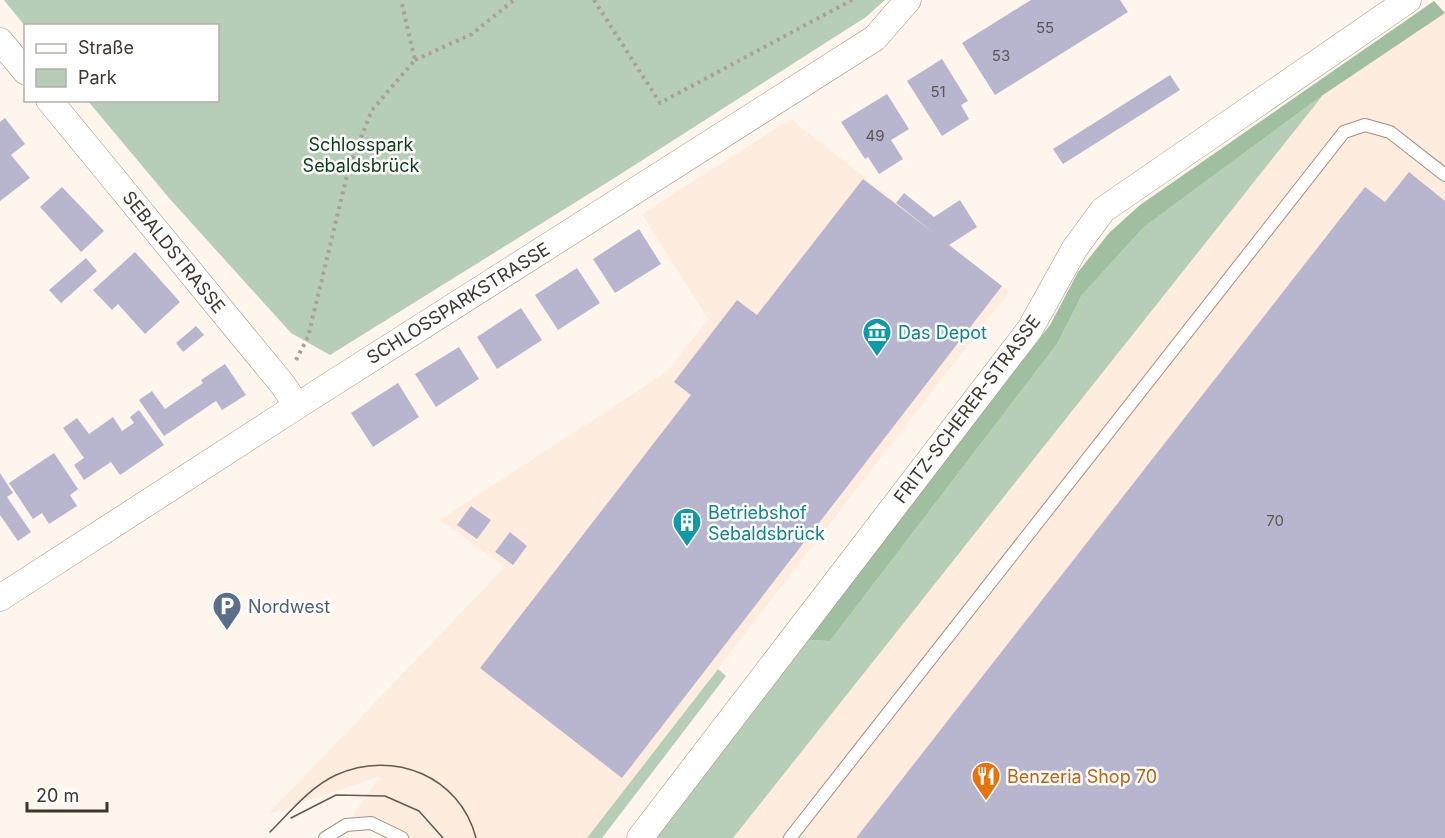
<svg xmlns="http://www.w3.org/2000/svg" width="1445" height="838" font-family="Inter,sans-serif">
<rect width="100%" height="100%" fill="#fef5ed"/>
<path fill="#feecde" d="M1445,13V838H733L1323,95Z
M791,119L1009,292L587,838H402L371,823L346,825L381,776L268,814L505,567L440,520L668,371L708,319L642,214Z"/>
<path fill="#b6cdb7" d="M4,0H885L866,17L616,177L330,355L291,333L169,198L88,101L218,100V26H25Z
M1323,95L733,838H655L806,640L830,641L1057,344L1082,295L1144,227Z
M718,669L726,676L602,838H587Z"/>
<path fill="#9fbfa0" d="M1434,1L1445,13L1323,95L1144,227L1082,295L1057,344L830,641L806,640L1050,325L1078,272L1109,233L1140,205Z"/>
<path fill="#b8b5ce" d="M1031,0H1120L1128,12L995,95L962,43Z
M942,59L968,101L961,105L969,119L942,136L907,81Z
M1170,75L1180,90L1063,164L1053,149Z
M887,94L909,129L891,140L903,159L879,174L868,157L865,159L841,122Z
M5,118L25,144L11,155L30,178L0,201V122Z
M1409,172L1445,201V838H856L1365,187L1385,202Z
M863,179L935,234L896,203L904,193L934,217L960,200L977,227L949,245L1002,286L622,778L480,668L691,395L674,382L737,300L757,315Z
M62,187L104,231L81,252L40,207Z
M639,229L661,264L615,293L593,259Z
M135,252L180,302L145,334L118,304L112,310L93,290Z
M86,258L97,271L61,303L49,290Z
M577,268L600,303L558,330L535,295Z
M521,308L542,340L497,369L477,337Z
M196,326L204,335L183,352L176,343Z
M459,347L479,379L436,407L415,374Z
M225,364L246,395L222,410L216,401L164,436L139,400L152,391L165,409L203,383L201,380Z
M398,383L419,417L373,447L351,413Z
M139,410L164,445L120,475L111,462L84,480L74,465L84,458L63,428L77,418L89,434L113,417L122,431L134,423L130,417Z
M54,453L78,489L70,495L77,506L49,524L42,513L33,519L9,483Z
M0,473L13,493L7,497L31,532L18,541L0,515Z
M471,506L491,520L477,539L457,525Z
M510,532L527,546L513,565L495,552Z"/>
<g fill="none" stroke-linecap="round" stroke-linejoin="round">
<g stroke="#a48f7e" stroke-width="14">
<path id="lane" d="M325,838L346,825L371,823L402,838
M790,838L1344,132L1365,125L1390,132L1445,175"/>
</g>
<g stroke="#a48f7e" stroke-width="27">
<path id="street" d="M0,41L26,72
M49,100L283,385L297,406
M0,598L297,406L875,38L908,0
M640,838L1030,329L1075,248L1103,210L1408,0"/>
</g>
<path stroke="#a9a099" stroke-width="4" stroke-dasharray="3 4.5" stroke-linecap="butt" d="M594,0L660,103L852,0
M415,60L472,34L514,0
M296,360L308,337L349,167L372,110L415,60L401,0"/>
<use href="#lane" stroke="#fff" stroke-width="12"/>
<use href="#street" stroke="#fff" stroke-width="26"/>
<path stroke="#625952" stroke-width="1.5" d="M291,818L336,795L385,796L419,811L443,838
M270,832C290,812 310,787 336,775C393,749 460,776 476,838"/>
</g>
<defs>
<g id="museum-pin" transform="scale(1.5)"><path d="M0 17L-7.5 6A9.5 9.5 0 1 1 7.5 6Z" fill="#0f9aa8" stroke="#fff"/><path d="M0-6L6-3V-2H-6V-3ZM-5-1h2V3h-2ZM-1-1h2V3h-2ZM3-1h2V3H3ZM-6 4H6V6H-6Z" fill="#fff"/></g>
<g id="building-pin" transform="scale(1.5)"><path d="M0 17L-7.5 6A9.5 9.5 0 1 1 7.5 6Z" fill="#0f9aa8" stroke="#fff"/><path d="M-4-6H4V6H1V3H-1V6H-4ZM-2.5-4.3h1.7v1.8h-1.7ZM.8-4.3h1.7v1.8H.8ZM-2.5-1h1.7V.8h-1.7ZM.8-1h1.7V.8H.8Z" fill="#fff"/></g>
<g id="parking-pin" transform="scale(1.5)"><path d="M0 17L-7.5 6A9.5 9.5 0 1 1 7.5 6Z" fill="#5c6f8a" stroke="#fff"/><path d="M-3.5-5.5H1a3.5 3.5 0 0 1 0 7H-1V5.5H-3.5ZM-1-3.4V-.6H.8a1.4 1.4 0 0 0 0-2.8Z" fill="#fff"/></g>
<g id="restaurant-pin" transform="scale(1.5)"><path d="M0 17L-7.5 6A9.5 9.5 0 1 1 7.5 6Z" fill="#e8710a" stroke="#fff"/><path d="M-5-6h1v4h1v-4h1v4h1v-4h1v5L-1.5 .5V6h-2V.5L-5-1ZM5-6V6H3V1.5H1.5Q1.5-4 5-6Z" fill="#fff"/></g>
</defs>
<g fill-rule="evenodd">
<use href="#museum-pin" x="877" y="332"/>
<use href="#building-pin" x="687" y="522"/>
<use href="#parking-pin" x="227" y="606"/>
<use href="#restaurant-pin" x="986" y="776"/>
</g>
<g text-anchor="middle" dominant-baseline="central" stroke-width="5" stroke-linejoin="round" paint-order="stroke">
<g font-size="15" fill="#5c5556">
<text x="1045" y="27">55</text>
<text x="1001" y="55">53</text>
<text x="938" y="91">51</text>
<text x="875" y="135">49</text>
<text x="1275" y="520">70</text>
</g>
<g font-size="18" fill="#0b3b13" stroke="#fff">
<text x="361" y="144">Schlosspark<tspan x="361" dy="21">Sebaldsbrück</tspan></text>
</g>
<g font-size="18" fill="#3e352e" stroke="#fff">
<text transform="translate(174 252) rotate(51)">SEBALDSTRASSE</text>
<text transform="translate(458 303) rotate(-32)">SCHLOSSPARKSTRASSE</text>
<text transform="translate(967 409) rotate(-53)">FRITZ-SCHERER-STRASSE</text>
</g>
<g font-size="18" fill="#0d838f" stroke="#fff" text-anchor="start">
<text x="898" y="332">Das Depot</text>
<text x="708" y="512">Betriebshof<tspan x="708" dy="21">Sebaldsbrück</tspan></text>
</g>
<g font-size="18" fill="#4e5e75" stroke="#fff" text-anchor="start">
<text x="248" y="606">Nordwest</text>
</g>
<g font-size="18" fill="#c56008" stroke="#fff" text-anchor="start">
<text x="1007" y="776">Benzeria Shop 70</text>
</g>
</g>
<rect x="24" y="24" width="195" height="78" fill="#ffffff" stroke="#b2aeab" stroke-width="1.5"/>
<rect x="36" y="44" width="30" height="9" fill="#ffffff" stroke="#b2aeab" stroke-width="1.5"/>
<text x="78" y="54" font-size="18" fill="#3e352e">Straße</text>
<rect x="36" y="69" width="30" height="18" fill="#b6cdb7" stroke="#b2aeab" stroke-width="1.5"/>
<text x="78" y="84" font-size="18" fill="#3e352e">Park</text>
<path d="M27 802v9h80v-9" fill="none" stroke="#3e352e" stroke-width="3"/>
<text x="36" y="802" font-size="18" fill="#3e352e" stroke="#ffffff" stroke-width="4.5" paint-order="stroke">20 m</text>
</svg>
